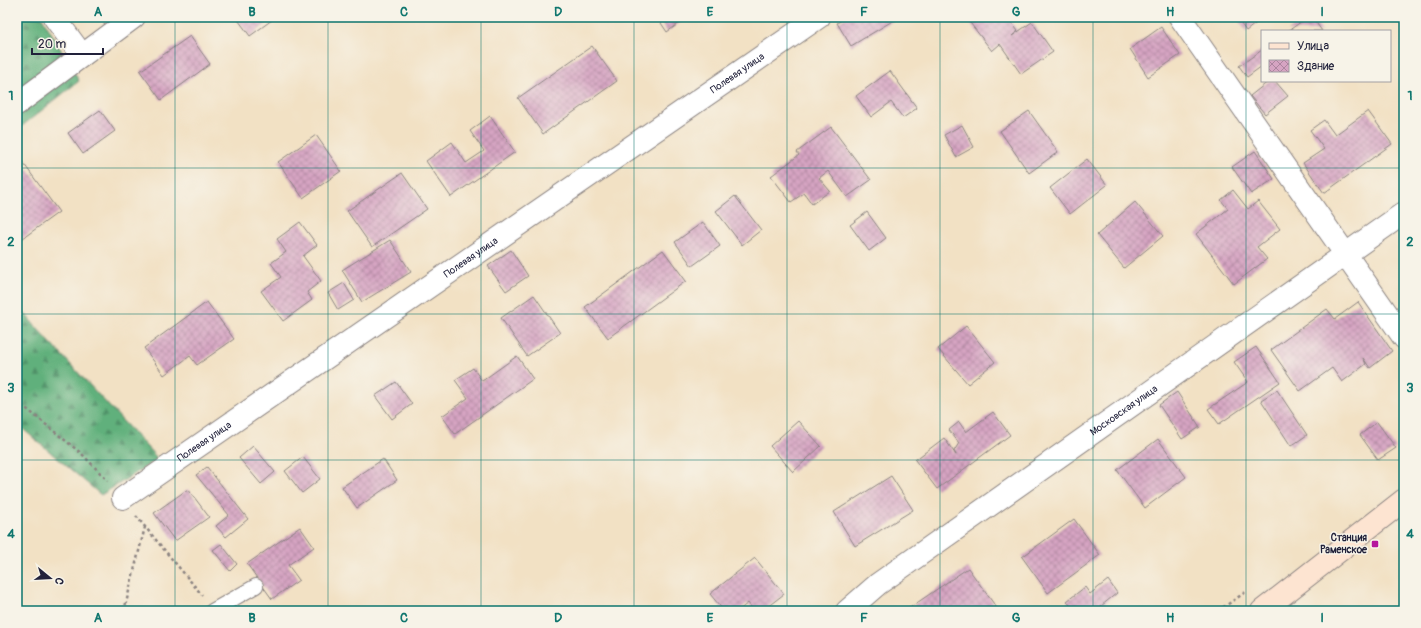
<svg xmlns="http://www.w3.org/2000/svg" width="1421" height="628" font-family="Pangolin,sans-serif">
<defs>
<pattern id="forest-firs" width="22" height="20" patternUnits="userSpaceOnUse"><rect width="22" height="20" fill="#60b07c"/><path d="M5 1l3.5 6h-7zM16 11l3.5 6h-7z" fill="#4f8f67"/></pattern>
<pattern id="building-cross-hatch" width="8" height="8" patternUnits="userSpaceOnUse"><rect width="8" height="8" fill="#d6a4c2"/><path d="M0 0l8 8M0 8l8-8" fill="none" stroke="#ad859f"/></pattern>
</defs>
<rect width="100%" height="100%" fill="#f7f3e8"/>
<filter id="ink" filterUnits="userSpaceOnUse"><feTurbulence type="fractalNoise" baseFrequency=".025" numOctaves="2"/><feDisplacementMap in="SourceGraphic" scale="8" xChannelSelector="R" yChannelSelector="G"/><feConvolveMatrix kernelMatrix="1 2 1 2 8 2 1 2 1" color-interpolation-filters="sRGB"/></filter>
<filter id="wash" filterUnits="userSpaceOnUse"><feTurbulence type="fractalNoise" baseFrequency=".012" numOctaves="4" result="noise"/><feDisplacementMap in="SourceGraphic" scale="16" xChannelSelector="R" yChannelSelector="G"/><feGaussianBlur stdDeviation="0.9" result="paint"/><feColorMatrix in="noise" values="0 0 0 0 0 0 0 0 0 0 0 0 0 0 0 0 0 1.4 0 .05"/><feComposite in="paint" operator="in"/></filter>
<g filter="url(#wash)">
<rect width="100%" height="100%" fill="#f2e1c4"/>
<path fill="url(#forest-firs)" stroke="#41695c" d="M17,17H42L79,81L17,130Z
M17,304L35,326L158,459L101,495L17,424Z"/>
<g id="blocks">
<path fill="url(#building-cross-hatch)" d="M236,17H276L250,36Z
M296,17H304L299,21Z
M657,17H688L667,32Z
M847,17H899L851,46L837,23Z
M971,17H1007L1018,31L1012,36L1032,22L1053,52L1021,74L1000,44L992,51L967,19Z
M1236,17H1264L1246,31Z
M1308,17H1312L1322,31H1288Z
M1161,27L1180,55L1148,77L1130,49Z
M190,36L210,64L161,100L140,71Z
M592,46L617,81L543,134L518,98Z
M1262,50V66L1247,77L1239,66Z
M890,71L917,108L903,118L891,102L871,117L856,96Z
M1269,81H1275L1288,96L1265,114L1250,96Z
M100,110L115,131L83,154L68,133Z
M1029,111L1058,152L1029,173L1000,131Z
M1368,111L1392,144L1324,193L1303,163L1324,149L1310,130L1324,120L1335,135Z
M490,116L515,152L451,197L426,161L452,142L466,163L484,151L470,131Z
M962,125L974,147L956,157L944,135Z
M831,127L871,180L847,197L828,171L819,178L830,191L812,204L804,193L791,202L771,176L799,155L797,152Z
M316,135L341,171L303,198L278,162Z
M1255,151L1274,179L1251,194L1232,167Z
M1087,159L1107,185L1070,214L1050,188Z
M21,160L59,212L19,241L17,239V163Z
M402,173L427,209L372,247L347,211Z
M1233,190L1248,209L1258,201L1280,229L1257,247L1267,259L1234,284L1196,234L1228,209L1221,200Z
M735,196L761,230L742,245L716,211Z
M1135,202L1163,236L1124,268L1097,235Z
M867,212L886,238L869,251L850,225Z
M300,222L317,245L303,256L321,281L307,292L312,300L283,321L261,291L281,277L271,263L286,252L277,239Z
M703,222L720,246L692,266L675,242Z
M390,240L411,272L362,302L342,270Z
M511,250L528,276L506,291L488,266Z
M663,250L686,281L608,338L585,307Z
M344,283L354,300L338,310L328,293Z
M534,295L560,333L527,356L501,318Z
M207,302L234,339L197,365L190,356L164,375L144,348Z
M1358,302L1392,351L1370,368L1363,358L1366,364L1342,382L1332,368L1300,391L1271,350L1327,309L1335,319Z
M966,326L995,362L968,384L938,349Z
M1256,347L1280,382L1219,424L1208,409L1248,382L1234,362Z
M517,356L533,379L455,434L442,416L468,398L455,380L473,368L482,381Z
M396,382L412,404L392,419L375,396Z
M1277,390L1307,435L1291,446L1261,400Z
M1177,392L1200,427L1182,439L1159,405Z
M993,412L1010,435L937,489L915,460L944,438L956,455L954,451L959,443L949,430L959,422L966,432Z
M798,421L821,446L793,472L770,446Z
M1377,422L1396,448L1378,460L1360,435Z
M1158,439L1186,477L1145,508L1117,470Z
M253,446L275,472L261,484L239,458Z
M303,457L320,479L302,493L285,471Z
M383,459L397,480L357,508L342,487Z
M207,467L248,519L226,537L216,526L229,515L196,475Z
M891,476L913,510L855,546L834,512Z
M188,489L209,517L175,541L154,513Z
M1074,519L1100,555L1048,593L1022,557Z
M300,527L314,547L288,565L299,580L272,599L247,564Z
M221,544L237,564L230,571L213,550Z
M755,558L784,594L762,611H754L748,603L738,611H724L710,594Z
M968,568L999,611H905Z
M1108,580L1117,593L1101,606L1105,611H1074L1067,601L1085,587L1090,594Z"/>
</g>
</g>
<g filter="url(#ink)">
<use href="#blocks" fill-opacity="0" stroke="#8a8280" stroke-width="1"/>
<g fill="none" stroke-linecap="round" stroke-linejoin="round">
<g stroke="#8a8280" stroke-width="16">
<path id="lane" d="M212,611L256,586"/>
</g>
<g stroke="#8a8280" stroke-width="24">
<g id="street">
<path d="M54,17L82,55"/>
<path d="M1180,17L1404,338"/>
<path d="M17,104L134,17"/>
<path id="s1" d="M123,498L819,17"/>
<path id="s2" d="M847,611L878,584L1404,213"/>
</g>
</g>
<g stroke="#8a8280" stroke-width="24">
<path id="secondary" d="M1262,611L1404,500"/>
</g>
<path stroke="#8a8280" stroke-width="2.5" stroke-dasharray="3 3" stroke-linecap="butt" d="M17,401L82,454L108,481
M136,516L202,595
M124,611L145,527
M1218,611L1247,591"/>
<use href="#lane" stroke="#fff" stroke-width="14"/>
<use href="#street" stroke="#fff" stroke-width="22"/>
<use href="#secondary" stroke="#fde4d1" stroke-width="22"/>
</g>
</g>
<path fill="none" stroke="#0f766e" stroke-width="1" stroke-opacity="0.55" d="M175,17V611M328,17V611M481,17V611M634,17V611M787,17V611M940,17V611M1093,17V611M1246,17V611M17,168H1404M17,314H1404M17,460H1404"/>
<rect fill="#b5179e" stroke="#f7f3e8" stroke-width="1.5" x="1371" y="540" width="8" height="8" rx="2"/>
<g text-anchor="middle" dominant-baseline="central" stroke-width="3" stroke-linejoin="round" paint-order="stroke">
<g font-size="10" fill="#22223b" stroke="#f7f3e8">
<text stroke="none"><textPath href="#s1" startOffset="747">Полевая улица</textPath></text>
<text stroke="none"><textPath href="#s1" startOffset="423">Полевая улица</textPath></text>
<text stroke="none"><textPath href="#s2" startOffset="342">Московская улица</textPath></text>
<text stroke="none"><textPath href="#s1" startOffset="99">Полевая улица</textPath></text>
</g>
<g font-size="10" font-weight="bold" fill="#22223b" stroke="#f7f3e8" text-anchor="end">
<text x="1367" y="538">Станция<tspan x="1367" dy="12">Раменское</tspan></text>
</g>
</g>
<rect width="1421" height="628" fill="none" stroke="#f7f3e8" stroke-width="44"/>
<rect x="1261" y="30" width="130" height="52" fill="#f7f3e8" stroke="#a29fa3"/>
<rect x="1269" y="43" width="20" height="6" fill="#fde4d1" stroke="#a29fa3"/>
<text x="1297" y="50" font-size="12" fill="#22223b">Улица</text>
<rect x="1269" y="60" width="20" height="12" fill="url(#building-cross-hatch)" stroke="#a29fa3"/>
<text x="1297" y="70" font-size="12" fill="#22223b">Здание</text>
<g transform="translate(50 578) rotate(108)" stroke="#f7f3e8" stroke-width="3" paint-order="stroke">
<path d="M0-3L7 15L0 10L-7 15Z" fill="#22223b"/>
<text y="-6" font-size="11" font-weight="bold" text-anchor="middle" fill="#22223b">С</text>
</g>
<path d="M32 48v6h71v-6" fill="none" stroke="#22223b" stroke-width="2"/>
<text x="38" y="48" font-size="12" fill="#22223b" stroke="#f7f3e8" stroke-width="3" paint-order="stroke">20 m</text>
<rect x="22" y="22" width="1377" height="584" fill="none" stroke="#0f766e" stroke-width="1.5"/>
<g font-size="13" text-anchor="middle" font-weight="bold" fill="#0f766e">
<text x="98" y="16">A</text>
<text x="252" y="16">B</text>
<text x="404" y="16">C</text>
<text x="558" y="16">D</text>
<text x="710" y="16">E</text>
<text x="864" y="16">F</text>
<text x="1016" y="16">G</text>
<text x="1170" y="16">H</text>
<text x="1322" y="16">I</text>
<text x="11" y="100">1</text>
<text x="1410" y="100">1</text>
<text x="11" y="246">2</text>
<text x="1410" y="246">2</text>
<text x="11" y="392">3</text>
<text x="1410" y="392">3</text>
<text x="11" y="538">4</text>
<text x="1410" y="538">4</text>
<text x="98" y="622">A</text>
<text x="252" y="622">B</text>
<text x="404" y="622">C</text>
<text x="558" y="622">D</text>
<text x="710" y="622">E</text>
<text x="864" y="622">F</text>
<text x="1016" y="622">G</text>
<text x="1170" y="622">H</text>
<text x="1322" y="622">I</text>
</g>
</svg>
